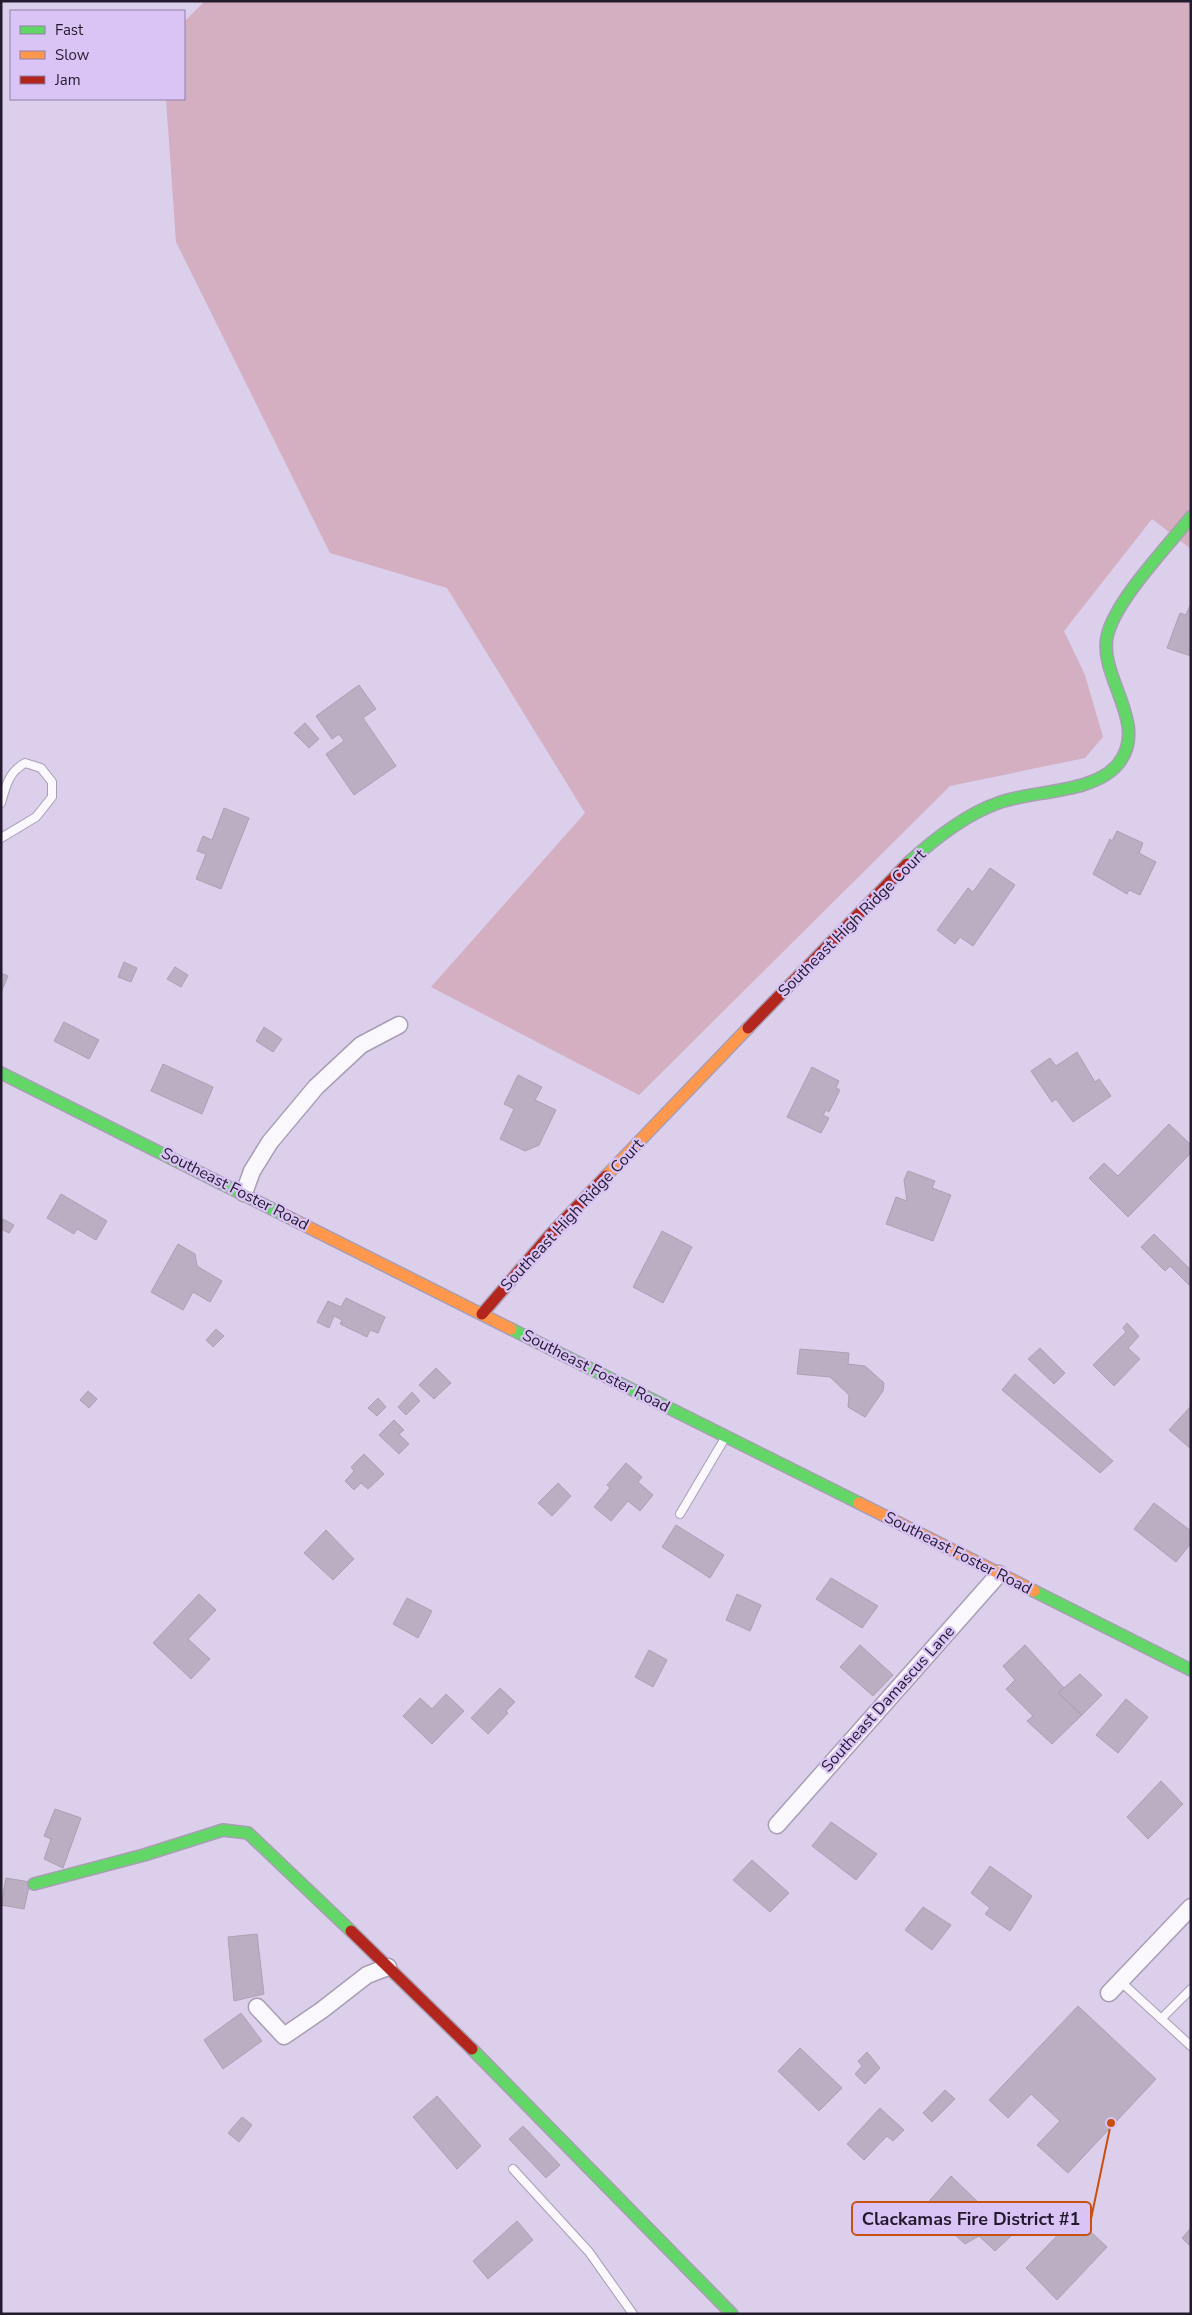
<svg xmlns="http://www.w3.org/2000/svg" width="1192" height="2315" font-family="'Nunito Sans',sans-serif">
<rect width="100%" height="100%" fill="#dbcfeb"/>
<path fill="#d4aec1" d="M205,1H1191V549L1152,519L1064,631L1085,675L1103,737L1085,758L950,786L639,1095L431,987L585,813L447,588L330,553L176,242L166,99H184V22Z"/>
<path fill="#bbaec2" stroke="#aca0b3" d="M1191,603V656L1167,648L1180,613L1186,615Z
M359,685L376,709L363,718L396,766L354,795L326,754L344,741L339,734L332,739L316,716Z
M305,723L319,739L309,748L294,733Z
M224,808L249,818L221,889L196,879L206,854L197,851L203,836L212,840Z
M1117,831L1143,843L1139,853L1156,862L1140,895L1129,890L1127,894L1093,874L1110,839L1112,841Z
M990,868L1015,885L973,946L960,937L955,944L937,930L968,888L973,892Z
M124,962L137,968L131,982L118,977Z
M175,967L188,975L181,987L167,979Z
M1,973L8,976L1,992Z
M64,1022L99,1040L89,1059L54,1041Z
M264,1027L282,1039L273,1052L256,1041Z
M1077,1052L1095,1082L1099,1079L1111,1096L1073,1122L1056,1099L1052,1102L1031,1071L1050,1058L1056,1066Z
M163,1064L213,1087L202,1114L151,1091Z
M812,1067L839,1081L836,1088L840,1090L829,1112L826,1110L823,1115L829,1118L821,1133L787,1117Z
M518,1075L542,1087L535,1100L556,1110L539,1145L525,1151L500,1139L514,1109L504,1104Z
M1169,1124L1191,1145V1153L1128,1217L1089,1178L1104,1163L1118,1176Z
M908,1171L935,1181L932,1188L951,1195L933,1241L886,1224L896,1197L907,1201L904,1180Z
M61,1194L107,1221L96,1240L77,1229L74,1234L47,1218Z
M3,1219L14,1225L9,1233L1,1229Z
M662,1231L692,1247L663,1303L633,1287Z
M1154,1234L1191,1270V1287L1170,1266L1165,1271L1141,1247Z
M178,1244L195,1254L197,1266L222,1281L210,1302L193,1292L183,1310L151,1292Z
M346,1298L385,1317L378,1333L370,1330L367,1337L340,1324L342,1320L334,1316L329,1328L317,1322L328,1301L341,1307Z
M1127,1323L1139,1336L1128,1348L1140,1359L1114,1386L1093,1365L1126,1332L1123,1328Z
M216,1329L224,1336L213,1347L206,1340Z
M1040,1348L1065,1373L1054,1384L1028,1359Z
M800,1349L849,1353L848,1364L865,1366L884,1383L883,1391L865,1417L848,1407L849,1395L830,1377L797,1374Z
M436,1368L451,1383L434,1399L419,1385Z
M1015,1374L1113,1461L1100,1473L1002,1390Z
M88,1391L97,1399L89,1408L80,1400Z
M412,1392L420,1401L406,1415L398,1407Z
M378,1398L386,1407L377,1416L368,1408Z
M1191,1406V1449L1169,1430Z
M394,1420L404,1430L399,1434L409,1444L399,1454L379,1435Z
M364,1454L384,1474L368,1489L361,1483L354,1490L345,1481L354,1471L351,1467Z
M626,1463L642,1477L638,1482L653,1495L640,1511L628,1501L611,1521L594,1507L610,1488L607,1485Z
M558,1483L571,1496L552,1516L538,1503Z
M1154,1503L1191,1531V1543L1176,1562L1134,1529Z
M676,1525L724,1555L710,1578L662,1547Z
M326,1530L354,1559L333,1580L304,1553Z
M831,1578L878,1606L862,1628L816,1599Z
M199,1594L216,1610L188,1639L210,1659L191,1679L153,1643Z
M737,1594L761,1605L750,1631L726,1620Z
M407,1598L432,1611L418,1638L393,1624Z
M860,1645L893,1675L873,1696L840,1667Z
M1025,1645L1064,1688L1058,1693L1082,1715L1052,1744L1027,1721L1033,1716L1006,1689L1015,1680L1003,1666Z
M649,1650L667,1660L653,1687L635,1677Z
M1080,1674L1102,1695L1082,1715L1058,1693Z
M500,1688L515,1702L506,1711L508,1713L488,1734L471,1718Z
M446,1694L464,1711L432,1744L403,1716L420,1698L432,1709Z
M1126,1699L1148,1717L1118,1753L1096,1735Z
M1161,1781L1183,1804L1148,1839L1127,1817Z
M55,1809L81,1818L63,1868L44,1859L51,1839L44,1836Z
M831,1822L877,1854L856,1880L812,1846Z
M752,1860L789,1893L770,1912L733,1880Z
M990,1866L1032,1896L1010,1931L985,1914L990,1908L971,1893Z
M6,1878L30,1882L24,1909L1,1905Z
M923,1907L951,1925L932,1950L905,1930Z
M257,1934L264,1994L234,2001L228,1937Z
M1078,2006L1156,2079L1068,2173L1037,2145L1060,2121L1031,2094L1008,2118L989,2100Z
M241,2013L262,2041L223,2069L204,2040Z
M800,2048L842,2088L819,2111L778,2071Z
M867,2052L880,2068L865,2084L855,2074L862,2066L858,2061Z
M945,2090L955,2099L932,2122L923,2113Z
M437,2096L481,2146L457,2169L413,2117Z
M880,2108L904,2130L893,2141L887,2136L864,2160L847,2144Z
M242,2117L252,2125L239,2142L228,2133Z
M523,2126L560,2165L546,2178L509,2139Z
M951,2176L1012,2235L995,2251L979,2236L965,2244L924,2207Z
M1075,2217L1107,2247L1057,2300L1026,2268Z
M517,2221L533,2240L488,2279L473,2261Z
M1191,2228V2247L1182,2238Z"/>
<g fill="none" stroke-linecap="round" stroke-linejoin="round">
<g stroke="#a89eb3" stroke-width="10">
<path id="lane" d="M1,803C6,785 9,772 25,763L41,768L52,782V797L36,817L1,838
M680,1514L725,1438
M1120,1981L1191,2046
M1161,2019L1191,1989
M513,2169L589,2252L633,2314"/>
</g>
<g stroke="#a89eb3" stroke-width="19">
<path id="street" d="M244,1193L252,1171L270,1142L316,1087L361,1045L399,1025
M777,1825L999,1574
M1109,1993L1191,1907
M257,2007L284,2036L322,2010L367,1975L388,1967"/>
</g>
<g stroke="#a89eb3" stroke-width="14">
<path id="fast" d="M907,864C933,840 964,815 998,803C1032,790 1094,794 1118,764C1150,725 1099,678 1107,637C1114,602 1167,547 1191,517
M1,1073L284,1215
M511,1329L859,1503
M1034,1591L1191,1670
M34,1884L144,1855L223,1830L248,1833L351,1931
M472,2049L732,2314"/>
</g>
<g stroke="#a89eb3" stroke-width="14">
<path id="slow" d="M606,1176L748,1028
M284,1215L511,1329
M859,1503L1034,1591"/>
</g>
<g stroke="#a89eb3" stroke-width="14">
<path id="jam" d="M748,1028L907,864
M482,1314L549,1236L606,1176
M351,1931L472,2049"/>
</g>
<use href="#lane" stroke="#faf8fc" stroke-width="8"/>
<use href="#street" stroke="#faf8fc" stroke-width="16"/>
<use href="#fast" stroke="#63d668" stroke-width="11"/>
<use href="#slow" stroke="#ff974d" stroke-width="11"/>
<use href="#jam" stroke="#b3261e" stroke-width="11"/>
</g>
<g text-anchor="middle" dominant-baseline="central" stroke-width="4.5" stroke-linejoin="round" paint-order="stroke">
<g font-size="16" fill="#231b2d" stroke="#dac4f6">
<text transform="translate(852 923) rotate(-45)">Southeast High Ridge Court</text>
<text transform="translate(235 1189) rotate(27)">Southeast Foster Road</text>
<text transform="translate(572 1215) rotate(-47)">Southeast High Ridge Court</text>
<text transform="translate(596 1371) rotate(27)">Southeast Foster Road</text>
<text transform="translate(958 1553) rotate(27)">Southeast Foster Road</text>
<text transform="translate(888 1699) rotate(-48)">Southeast Damascus Lane</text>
</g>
</g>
<path fill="none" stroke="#ca5011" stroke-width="2" d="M1111 2123L1091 2219"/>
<circle fill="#ca5011" stroke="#dac4f6" stroke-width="2" cx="1111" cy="2123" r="5"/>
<rect fill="#dac4f6" stroke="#ca5011" stroke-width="2" x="852" y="2202" width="239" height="33" rx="5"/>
<g font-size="18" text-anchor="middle" font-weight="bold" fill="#231b2d">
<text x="971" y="2225">Clackamas Fire District #1</text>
</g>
<rect width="1192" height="2315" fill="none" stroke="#231b2d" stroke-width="5"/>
<rect x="10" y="10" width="175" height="90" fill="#dac4f6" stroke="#9180a6"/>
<rect x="20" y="26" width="25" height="8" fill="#63d668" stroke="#9180a6"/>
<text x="55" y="35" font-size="15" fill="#231b2d">Fast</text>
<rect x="20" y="51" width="25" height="8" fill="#ff974d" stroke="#9180a6"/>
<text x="55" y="60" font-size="15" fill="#231b2d">Slow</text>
<rect x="20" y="76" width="25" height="8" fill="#b3261e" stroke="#9180a6"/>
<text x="55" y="85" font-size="15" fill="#231b2d">Jam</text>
</svg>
